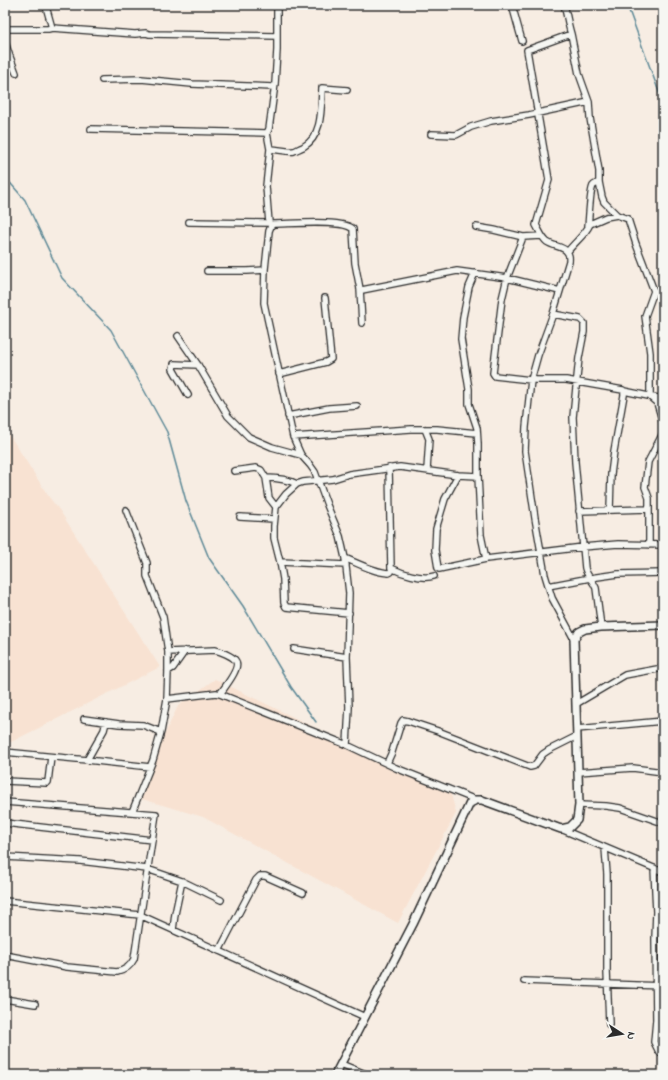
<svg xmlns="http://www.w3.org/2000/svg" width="668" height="1080" font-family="'Indie Flower',sans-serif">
<rect width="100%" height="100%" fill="#f7ede3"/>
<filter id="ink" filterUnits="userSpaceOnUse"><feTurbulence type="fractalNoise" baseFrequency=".025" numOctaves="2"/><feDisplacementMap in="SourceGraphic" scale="8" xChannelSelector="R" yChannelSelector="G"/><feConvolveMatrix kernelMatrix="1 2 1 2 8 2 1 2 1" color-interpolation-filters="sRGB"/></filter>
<g filter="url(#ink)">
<path fill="#f8e2d2" d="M5,428L49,497L60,511L160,667L5,745Z
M215,679L451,794L456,813L398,923L203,817L135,797L178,706Z"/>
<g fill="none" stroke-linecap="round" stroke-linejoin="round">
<path stroke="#5c8896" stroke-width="1.5" d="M627,5L663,103
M5,177L25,200L62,278L111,330L167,432L186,501L209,558L243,606L291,687L316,722"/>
<g stroke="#2b2b2b" stroke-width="8">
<path id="minor" d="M45,5L47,10L52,28
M512,5L522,41
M564,5C567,15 568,25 571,34L527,50L549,180L536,225C539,230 542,238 547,242C556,248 571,246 569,261L553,314L538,355L531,380L526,427L525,451L535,518L545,575L552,598L574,639
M5,29H48L52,28L135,34L146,33L149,34L277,36
M571,34L579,74L589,102L590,118L599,171V182L602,197L604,202L617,215L628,219L636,244L654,291L663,294
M5,41C8,53 12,62 16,73
M102,80L141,79L192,84L273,87
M91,129L267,133
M431,134L456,135L471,127L491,121L529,115L589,102
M270,149C275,149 289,152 294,151C297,150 300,148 303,147C323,136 321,108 322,88L347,90
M189,222L269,223L271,225
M269,223L266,186L270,149L267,133L269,129L275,84L277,50V5
M588,226C589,218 590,190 593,186C594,184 597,184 599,182
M476,227L494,230L523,237L542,236
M523,237L507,278L502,299L493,373L495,376L531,380H566L623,390L624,391V395L614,451L611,474L610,510
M568,251C576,241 585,235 590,224L606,217L617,215
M207,271H247L265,270
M475,273L469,287L463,317L461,339L469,389V404L477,428L478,444V476L481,535L486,559
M360,289L362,290L457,271L507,278L560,291
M654,291L645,316L650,353V397L657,403L663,423
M553,314L580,319L584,323V332L579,358L573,417L575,462L585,568C587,577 593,580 596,588L601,627
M178,336L198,365L228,416L249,437L272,447L301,455
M279,374L326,362L331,359L325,298
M624,391L663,399
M188,395L173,369L174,364L198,365
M288,416L329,408L357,406
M425,429L429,439L427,470
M293,437L411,429H437L477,433
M389,468L391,568C401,573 422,580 434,576
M234,471L256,468L261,470L266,478L269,498L276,507
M458,475L445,499L436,529L435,550L438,568L439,569L486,559L583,547L618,544L663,545
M266,478C278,478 287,479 297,484
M126,510L147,563V576L163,617L168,652V671L167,699L161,732
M579,511L649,509
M240,517L274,519
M649,545V498L645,487L648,462L663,433
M345,558C359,564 374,572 389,573L391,572L392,569
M280,562L283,579L284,603L286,607L349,613
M346,565L280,562L274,538V526L276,507L286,494L297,484L303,482L333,479L349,474L400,467L458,475L478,476
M548,586L590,578L618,574L663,573
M294,649L347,657
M168,652L215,650C220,651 232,656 235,660C242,667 224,688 220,694
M168,671L173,668L185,651
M167,699L216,693L220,694L347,745L396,768L476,800
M576,704L625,675L630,674L663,668
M84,719L119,724L143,725L161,732L153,760L132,812
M577,729L663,721
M347,745L349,707L347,657L349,593L345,558L340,536L327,505L315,472L310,465L301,455L293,437L285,400L264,303L265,269L269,231L271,226L273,224C290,224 344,219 353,229L355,263L360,289L362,323
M5,752L87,760L150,767
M87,760L104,730L106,722
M387,763L392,752L401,723L403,720L408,721L438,731L530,767L534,766L543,754L549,750L577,736
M578,772L633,768L663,772
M5,781L47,783L48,782L51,757
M5,802L156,814L134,959C130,967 125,970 117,972L67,967L5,955
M579,805L606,806L620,808L663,823
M5,823L152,840
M561,829L663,872
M605,848L607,874V971L609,1024
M5,857L80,861L147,869L182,881L221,900
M654,868L656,912L655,939L656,1020L654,1042L659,1052L663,1054
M5,901L140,915L365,1017
M173,930L175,914L182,881
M219,951L256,880L260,876H265L303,893
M524,981L663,986
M5,999L35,1004
M341,1064L368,1075"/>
</g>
<g stroke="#2b2b2b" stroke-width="10">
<path id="tertiary" d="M335,1075L413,924L470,803L476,800H482L561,829L570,827L577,820L579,805L574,639L579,632L585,629L601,627L663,625"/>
</g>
<use href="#minor" stroke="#f6f6f2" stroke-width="5.5"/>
<use href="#tertiary" stroke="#f6f6f2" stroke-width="7"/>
</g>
</g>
<rect width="668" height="1080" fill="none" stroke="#f6f6f2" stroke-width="20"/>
<rect x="10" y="10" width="648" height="1060" fill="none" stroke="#2b2b2b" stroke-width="1.5" filter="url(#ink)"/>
<g transform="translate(622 1034) rotate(102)" stroke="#f6f6f2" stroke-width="3" paint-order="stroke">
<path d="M0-3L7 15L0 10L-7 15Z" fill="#2b2b2b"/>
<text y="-6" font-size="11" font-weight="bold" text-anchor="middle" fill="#2b2b2b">N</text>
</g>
</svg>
